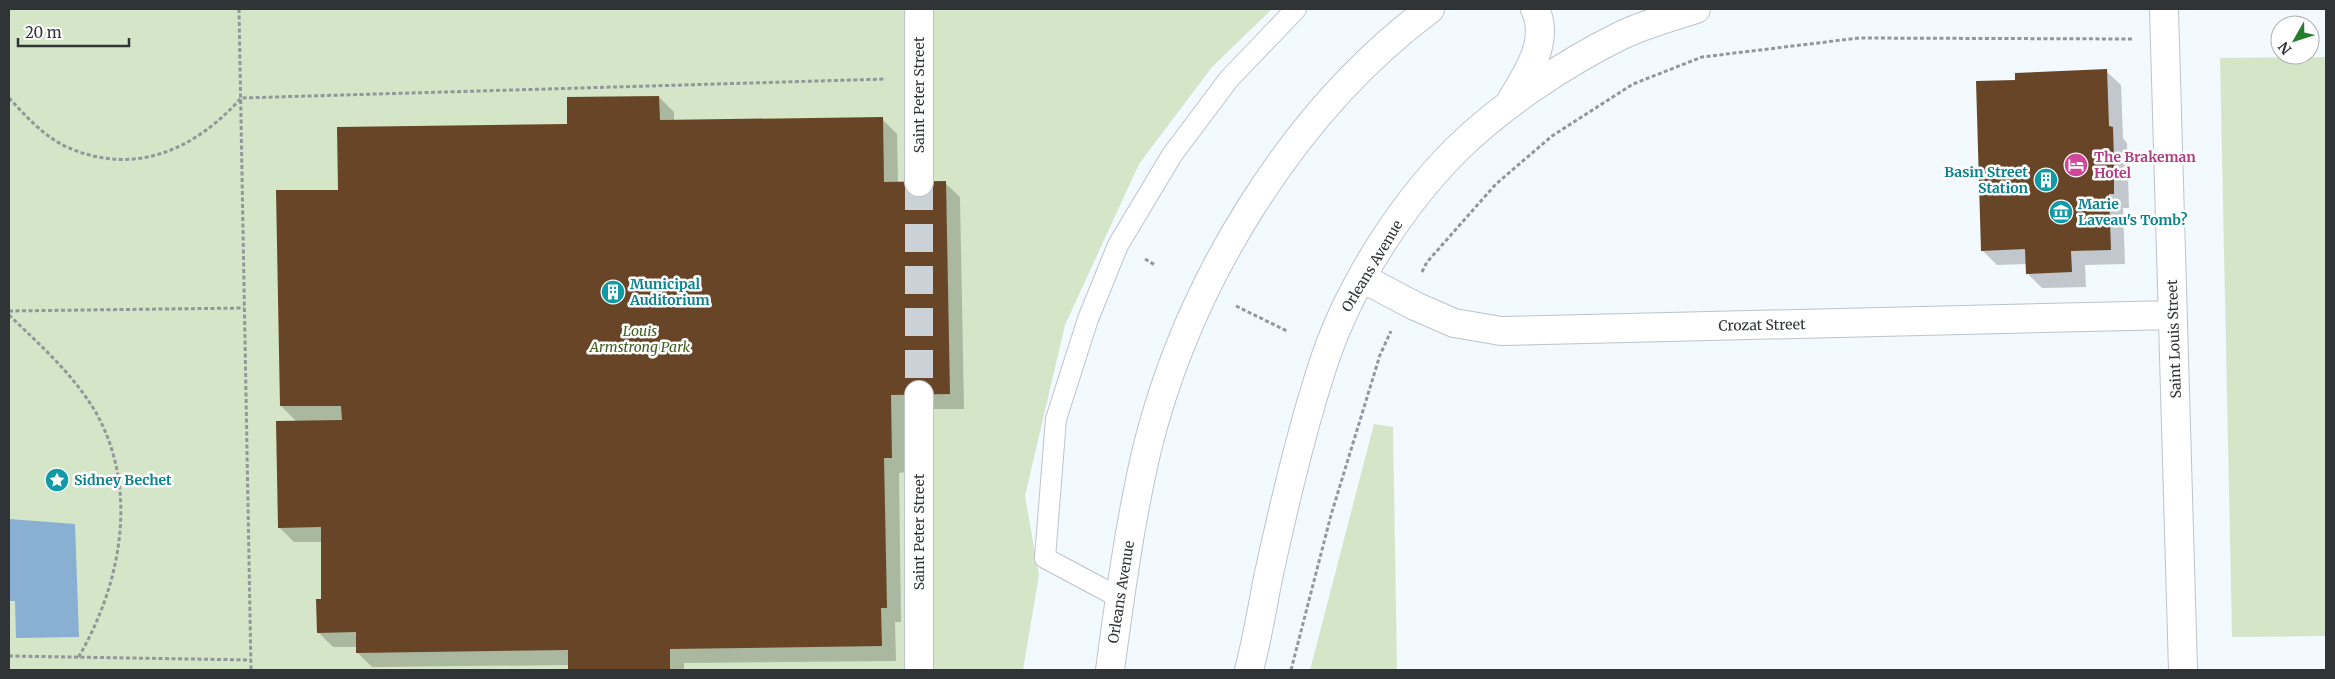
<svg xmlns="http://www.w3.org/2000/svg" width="2335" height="679" font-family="Merriweather,serif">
<rect width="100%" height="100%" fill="#f2f9ff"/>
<path fill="#d4e6c7" d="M9,9H1272L1212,67L1139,164L1065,325L1025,496L1039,575L1023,670H9Z
M2326,57V636L2232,637L2220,58Z
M1374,424L1393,427L1397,670H1310Z"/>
<path fill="#89afd2" d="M9,519L75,524L79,637L16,638L15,601H9Z"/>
<path fill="#0003" d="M2106,71L2121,85L2123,138L2127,143L2129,208H2123L2125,264L2085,265L2086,287L2042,288L2027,273V264L1997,265L1982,250L2017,81Z
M659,97L674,112V121L882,119L897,134L898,183H945L960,197L964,409H906V472L899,473L901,622H895L896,661L684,663V670H570V665L372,667L357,652L358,647H333L318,632L322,600V542H294L279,527L297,422L281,406L340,191Z"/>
<path fill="#674526" d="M2107,69L2109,126L2113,127L2114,160V194H2109L2111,250L2071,251L2072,272L2026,274L2025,249L1981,251L1976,81L2015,80V73Z
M659,96L660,120L883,117L884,182L946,181L950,394L891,395L892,458H884L887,608H881L882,646L670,649V670H568V650L356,653V632L317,633L316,599H321V527L278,528L276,421L342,420L341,406H280L276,190H338L337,127L567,124V97Z"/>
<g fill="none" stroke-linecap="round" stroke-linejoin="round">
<path stroke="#cbd2d7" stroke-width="28" stroke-dasharray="28 14" stroke-linecap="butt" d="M919,182V395"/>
<g stroke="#bcc3ca" stroke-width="22">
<path id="service" d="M1120,598L1045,558L1056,419L1088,319L1118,245L1172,155L1229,79L1296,9"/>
</g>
<g stroke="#bcc3ca" stroke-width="30">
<path id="minor" d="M2164,9L2183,670
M919,182V9
M1362,278L1415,306L1454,323L1501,331L2173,315
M919,670V395"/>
</g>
<g stroke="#bcc3ca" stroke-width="30">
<path id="tertiary" d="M1512,99C1528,73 1550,40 1535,9
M1110,670C1120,596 1130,521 1147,449C1188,283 1292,112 1430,9
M1249,670C1257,640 1262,609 1268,578C1283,509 1299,439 1321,371C1345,293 1398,208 1456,150C1499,107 1565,63 1620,36C1644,24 1671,17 1696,9"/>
</g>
<path stroke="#92979b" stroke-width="3" stroke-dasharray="4 2.5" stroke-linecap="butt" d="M239,9L251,670
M9,98C26,116 43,136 67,147C134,177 195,150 241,98L886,79
M1145,259L1155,265
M1422,272L1427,262L1496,184L1552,136L1633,84L1702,57L1859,38L2132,39
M1236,306L1287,331
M9,311L244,308
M9,315C40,345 73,374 95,411C140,489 121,585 78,658
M9,656L251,660
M1291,670L1331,515L1380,355L1391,331"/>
<use href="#service" stroke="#fff" stroke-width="20"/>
<use href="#minor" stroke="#fff" stroke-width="28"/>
<use href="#tertiary" stroke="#fff" stroke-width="28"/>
</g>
<defs>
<g id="hotel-disc" transform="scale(1.25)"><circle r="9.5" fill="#d1479c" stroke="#fff"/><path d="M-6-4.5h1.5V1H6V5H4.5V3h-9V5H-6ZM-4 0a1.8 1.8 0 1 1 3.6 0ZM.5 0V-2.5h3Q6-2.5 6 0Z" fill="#fff"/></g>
<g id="building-disc" transform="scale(1.25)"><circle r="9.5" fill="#0f9aa8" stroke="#fff"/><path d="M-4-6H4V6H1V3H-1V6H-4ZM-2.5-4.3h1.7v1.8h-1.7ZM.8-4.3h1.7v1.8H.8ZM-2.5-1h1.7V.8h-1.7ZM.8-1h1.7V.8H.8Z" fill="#fff"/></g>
<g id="museum-disc" transform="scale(1.25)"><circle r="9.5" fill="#0f9aa8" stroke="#fff"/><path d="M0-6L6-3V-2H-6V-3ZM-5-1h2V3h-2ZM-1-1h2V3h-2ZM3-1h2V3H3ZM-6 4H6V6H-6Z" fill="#fff"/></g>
<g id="sight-disc" transform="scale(1.25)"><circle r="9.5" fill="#0f9aa8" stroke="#fff"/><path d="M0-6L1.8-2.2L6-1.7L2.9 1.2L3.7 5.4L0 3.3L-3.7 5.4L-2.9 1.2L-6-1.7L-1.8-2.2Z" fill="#fff"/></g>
</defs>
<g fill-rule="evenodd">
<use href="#hotel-disc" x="2076" y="165"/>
<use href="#building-disc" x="2046" y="180"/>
<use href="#museum-disc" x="2061" y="212"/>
<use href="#building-disc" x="613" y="292"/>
<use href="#sight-disc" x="57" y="480"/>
</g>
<g text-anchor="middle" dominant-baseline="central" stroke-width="5" stroke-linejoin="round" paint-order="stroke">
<g font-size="14" fill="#313437" stroke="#fff">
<text transform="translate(919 95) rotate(-90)">Saint Peter Street</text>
<text transform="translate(1372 266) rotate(-59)">Orleans Avenue</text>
<text transform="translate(1762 325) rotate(-1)">Crozat Street</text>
<text transform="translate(2174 339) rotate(-92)">Saint Louis Street</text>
<text transform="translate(919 532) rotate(-90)">Saint Peter Street</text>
<text transform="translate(1121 592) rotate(-81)">Orleans Avenue</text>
</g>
<g font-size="14" font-weight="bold" fill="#b23c85" stroke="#fff" text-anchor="start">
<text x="2094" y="157">The Brakeman<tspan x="2094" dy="16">Hotel</tspan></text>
</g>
<g font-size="14" font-weight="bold" fill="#0d838f" stroke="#fff" text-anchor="start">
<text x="2028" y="172" text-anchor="end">Basin Street<tspan x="2028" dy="16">Station</tspan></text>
<text x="2078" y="204">Marie<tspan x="2078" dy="16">Laveau's Tomb?</tspan></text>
<text x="630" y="284">Municipal<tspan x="630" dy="16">Auditorium</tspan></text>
<text x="74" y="480">Sidney Bechet</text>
</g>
<g font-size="14" font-style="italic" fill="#3f5e21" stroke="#fff">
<text x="640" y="331">Louis<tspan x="640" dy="16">Armstrong Park</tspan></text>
</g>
</g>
<rect width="2335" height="679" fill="none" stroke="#313437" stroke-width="20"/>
<g transform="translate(2295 40) rotate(231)"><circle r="24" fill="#ffffff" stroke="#adaeaf"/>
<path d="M0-4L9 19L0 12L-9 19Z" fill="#247e2e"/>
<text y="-8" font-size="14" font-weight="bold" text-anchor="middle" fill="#313437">N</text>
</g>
<path d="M18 38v8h111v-8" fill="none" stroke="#313437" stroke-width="2.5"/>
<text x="25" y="38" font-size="15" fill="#313437" stroke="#ffffff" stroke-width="4" paint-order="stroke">20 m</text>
</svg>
